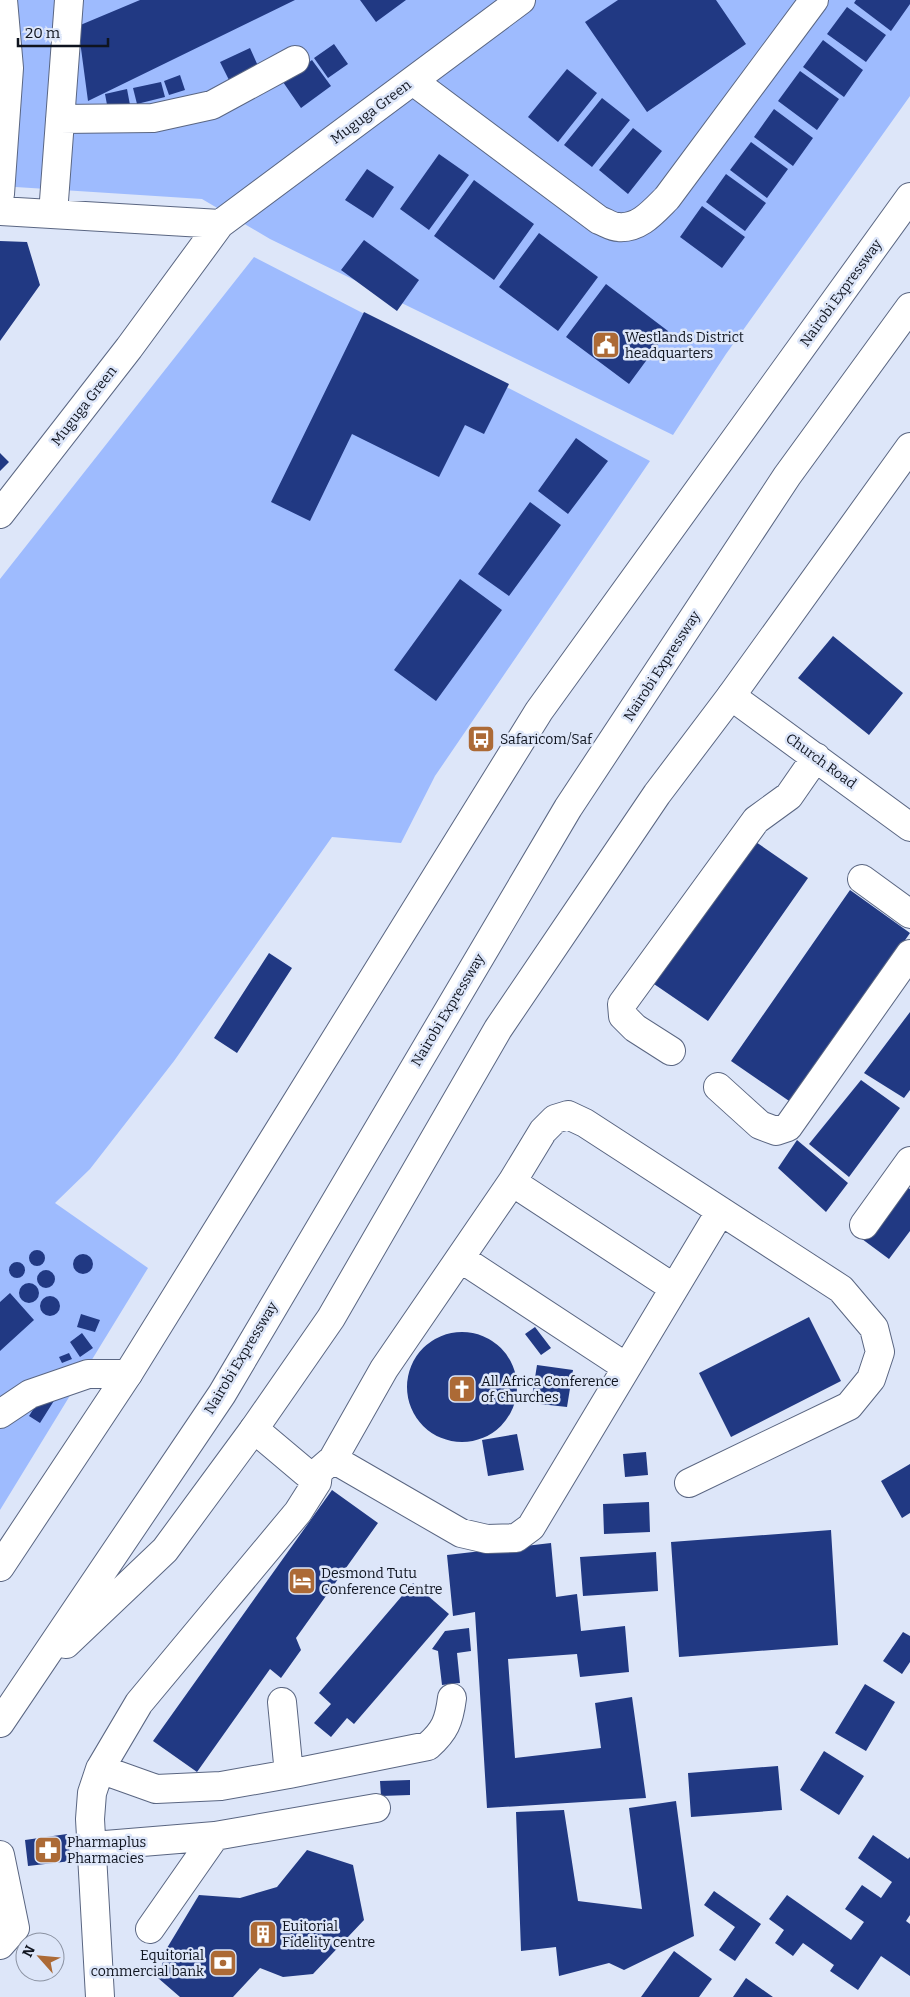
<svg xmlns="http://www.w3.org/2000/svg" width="910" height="1997" font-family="Bitter,serif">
<rect width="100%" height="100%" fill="#dde6f9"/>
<path fill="#9ebbfe" d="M0,0H910V96L726,354L673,435L270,239L202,199L0,186Z
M254,257L650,461L435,776L401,843L332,837L174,1061L90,1169L55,1203L148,1268L0,1510V579Z"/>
<path fill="#213983" d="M140,0H295L88,101L78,26Z
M360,0H406L376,22Z
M618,0H716L746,44L647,112L585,22Z
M856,0H910V4L891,31L854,3Z
M847,7L886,35L866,62L827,34Z
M823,40L863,70L844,97L803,67Z
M334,44L348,64L328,78L314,58Z
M250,48L258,66L229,80L220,62Z
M312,60L331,86L301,108L283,82Z
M567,69L597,93L558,142L528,117Z
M800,71L839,99L817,130L778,101Z
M180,75L185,90L169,95L164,81Z
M161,82L165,97L137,104L133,88Z
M127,89L130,105L108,110L105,94Z
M602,98L630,120L592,167L564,145Z
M774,109L813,138L793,166L754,137Z
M633,128L662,151L628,194L599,170Z
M751,142L788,169L767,198L730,170Z
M439,154L469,175L429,230L400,209Z
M367,169L394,187L373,218L345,200Z
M726,174L766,203L745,231L706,202Z
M474,180L534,224L494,280L434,236Z
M702,206L745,237L722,268L680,237Z
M539,233L598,277L558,331L499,287Z
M364,240L419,280L397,311L341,270Z
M0,241L27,242L40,285L0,341Z
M606,284L668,331L629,384L566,337Z
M364,312L509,384L484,434L465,425L439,477L352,434L310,521L271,502Z
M576,438L608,461L568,514L538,491Z
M0,453L9,462L0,471Z
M530,502L561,525L509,596L478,574Z
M460,579L502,610L436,701L394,670Z
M833,636L903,693L869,735L798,678Z
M753,840L808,878L708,1021L654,984Z
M850,890L910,933L792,1103L731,1061Z
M269,953L292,968L237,1053L214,1038Z
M910,1012V1090L904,1098L864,1073Z
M861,1080L900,1108L849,1177L809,1144Z
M797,1140L848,1183L826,1212L778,1168Z
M903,1184L910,1189V1231L889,1259L862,1239Z
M29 1258a8 8 0 1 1 16 0a8 8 0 1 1-16 0Z
M73 1264a10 10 0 1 1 20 0a10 10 0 1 1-20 0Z
M9 1270a8 8 0 1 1 16 0a8 8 0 1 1-16 0Z
M37 1279a9 9 0 1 1 18 0a9 9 0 1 1-18 0Z
M19 1293a10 10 0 1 1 20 0a10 10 0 1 1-20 0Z
M10,1293L34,1320L0,1351V1302Z
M40 1306a10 10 0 1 1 20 0a10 10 0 1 1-20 0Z
M81,1314L100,1320L95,1332L77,1327Z
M809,1317L841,1381L731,1437L699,1373Z
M535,1327L551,1348L541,1355L525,1334Z
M407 1387a55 55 0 1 1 110 0a55 55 0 1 1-110 0Z
M82,1333L93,1348L80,1357L70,1342Z
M69,1353L72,1359L62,1363L59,1357Z
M537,1365L573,1370L567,1407L531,1403Z
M46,1389L57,1396L40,1423L29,1416Z
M517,1434L524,1470L488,1476L482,1440Z
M646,1452L648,1475L625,1477L623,1454Z
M910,1464V1513L902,1518L881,1481Z
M332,1490L378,1523L296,1638L301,1650L281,1678L270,1669L197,1772L153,1741Z
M649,1502L650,1532L604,1534L603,1504Z
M831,1530L838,1645L679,1657L671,1542Z
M551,1543L556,1597L577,1594L581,1631L625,1626L629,1672L580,1677L577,1654L508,1659L515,1758L601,1748L595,1703L632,1697L646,1798L487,1808L475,1612L453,1616L447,1555Z
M656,1552L658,1591L583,1596L580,1557Z
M413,1583L449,1614L354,1724L347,1718L331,1737L314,1723L331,1704L319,1693Z
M469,1628L471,1651L457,1653L460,1683L442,1685L438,1651L432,1649L445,1631Z
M903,1632L910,1636V1662L902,1674L883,1661Z
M865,1684L895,1702L866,1751L835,1733Z
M824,1751L864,1776L839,1815L800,1790Z
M778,1766L782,1810L691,1817L688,1773Z
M410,1780V1795L381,1796L380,1781Z
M676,1801L694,1936L624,1970L609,1963L559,1976L556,1947L521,1951L516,1812L564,1810L578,1901L642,1909L629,1808Z
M67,1834L71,1861L28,1866L25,1840Z
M873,1835L908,1859L910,1857V1915L906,1921L910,1924V1976L881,1956L858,1990L830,1971L834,1965L803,1943L793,1956L775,1943L784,1930L769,1919L787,1895L851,1940L864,1922L845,1909L862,1885L881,1898L892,1882L858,1858Z
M307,1850L353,1865L364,1920L313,1974L283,1977L260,1968L233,1997H180L158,1978L167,1948L199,1895L240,1898L277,1887Z
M714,1891L761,1924L735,1961L719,1950L735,1927L704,1905Z
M674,1951L712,1979L699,1997H641Z
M746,1978L773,1997H733Z"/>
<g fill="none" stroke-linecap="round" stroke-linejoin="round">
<g stroke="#5a6682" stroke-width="30">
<path id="minor" d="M413,81L599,220C605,222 612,227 618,227C639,229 653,212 667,198L814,0
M60,119L153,118L212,105L295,60
M0,194L9,68L3,0
M0,211L220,224
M53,214L69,0
M0,514L129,348L220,224L521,0
M731,696L910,827
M862,879L910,914
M671,1051L635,1028L623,1016L622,1004L756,820L789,796L816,757
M718,1087L760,1125L776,1131L788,1127L910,954
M512,1182L674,1288
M864,1225L910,1161
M460,1258L626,1367
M0,1414L30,1394L88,1374H128
M333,1459L461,1533L487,1539L516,1538L531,1527L720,1212
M317,1482L318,1472L333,1459L384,1369L512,1182L543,1131L555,1119L568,1115L585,1123L841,1289L874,1328L880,1352L871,1379L849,1406L689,1483
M100,1769L156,1789L221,1786L289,1774L282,1702
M289,1774L428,1746C445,1731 449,1721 452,1698
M93,1846L215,1836L376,1808
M0,1855L15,1928L0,1945
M150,1929L215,1836
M100,1997L90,1819L92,1793L100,1769L139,1703L298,1512L317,1482L254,1429"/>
</g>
<g stroke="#5a6682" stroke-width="30">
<path id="highway" d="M0,1567L128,1374L539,711L910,197
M66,1644L165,1550L254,1429L331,1318L498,1029L657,794L731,696L910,447
M0,1723L222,1394L568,808L787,476L910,307"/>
</g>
<use href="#minor" stroke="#fff" stroke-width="28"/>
<use href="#highway" stroke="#fff" stroke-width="28"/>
</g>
<defs>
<g id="civic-square" transform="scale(1.4375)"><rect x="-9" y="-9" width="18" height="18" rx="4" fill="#ac6a36" stroke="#dde6f9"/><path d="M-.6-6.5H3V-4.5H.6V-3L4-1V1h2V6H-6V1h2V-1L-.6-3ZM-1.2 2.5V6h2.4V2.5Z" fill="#fff"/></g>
<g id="bus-square" transform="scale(1.4375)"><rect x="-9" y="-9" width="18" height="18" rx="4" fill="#ac6a36" stroke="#dde6f9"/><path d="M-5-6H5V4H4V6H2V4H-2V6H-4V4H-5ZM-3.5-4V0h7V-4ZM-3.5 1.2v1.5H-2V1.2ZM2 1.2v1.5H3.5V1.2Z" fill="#fff"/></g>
<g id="church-square" transform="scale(1.4375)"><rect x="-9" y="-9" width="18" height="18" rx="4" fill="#ac6a36" stroke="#dde6f9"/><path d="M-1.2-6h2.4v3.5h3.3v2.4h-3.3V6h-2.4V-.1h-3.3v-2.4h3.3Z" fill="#fff"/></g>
<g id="hotel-square" transform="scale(1.4375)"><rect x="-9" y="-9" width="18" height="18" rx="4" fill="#ac6a36" stroke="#dde6f9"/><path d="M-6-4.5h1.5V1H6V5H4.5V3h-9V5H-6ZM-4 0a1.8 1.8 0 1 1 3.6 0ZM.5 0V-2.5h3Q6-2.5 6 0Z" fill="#fff"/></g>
<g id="pharmacy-square" transform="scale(1.4375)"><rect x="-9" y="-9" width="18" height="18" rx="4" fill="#ac6a36" stroke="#dde6f9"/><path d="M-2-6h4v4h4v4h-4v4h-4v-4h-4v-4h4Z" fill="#fff"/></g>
<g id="building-square" transform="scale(1.4375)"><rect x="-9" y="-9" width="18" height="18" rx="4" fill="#ac6a36" stroke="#dde6f9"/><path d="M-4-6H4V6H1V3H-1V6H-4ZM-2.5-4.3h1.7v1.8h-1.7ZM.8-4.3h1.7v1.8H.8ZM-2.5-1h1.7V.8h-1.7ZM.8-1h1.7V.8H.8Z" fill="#fff"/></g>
<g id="bank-square" transform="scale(1.4375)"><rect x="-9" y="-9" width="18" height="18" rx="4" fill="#ac6a36" stroke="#dde6f9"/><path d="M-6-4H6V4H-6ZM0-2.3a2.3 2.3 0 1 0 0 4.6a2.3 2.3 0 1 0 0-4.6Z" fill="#fff"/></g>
</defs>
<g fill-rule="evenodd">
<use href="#civic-square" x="606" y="345"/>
<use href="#bus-square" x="481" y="739"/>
<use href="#church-square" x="462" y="1389"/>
<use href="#hotel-square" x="302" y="1581"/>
<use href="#pharmacy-square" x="48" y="1850"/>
<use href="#building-square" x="263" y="1934"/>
<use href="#bank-square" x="223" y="1963"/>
</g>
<g text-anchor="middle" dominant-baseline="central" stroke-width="5" stroke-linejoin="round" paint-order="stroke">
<g font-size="14" fill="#0f141f" stroke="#dde6f9">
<text transform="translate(371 112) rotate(-37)">Muguga Green</text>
<text transform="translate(841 293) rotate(-54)">Nairobi Expressway</text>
<text transform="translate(84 406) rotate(-52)">Muguga Green</text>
<text transform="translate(662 666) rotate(-57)">Nairobi Expressway</text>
<text transform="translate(821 761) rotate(36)">Church Road</text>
<text transform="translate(448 1010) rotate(-59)">Nairobi Expressway</text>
<text transform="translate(241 1358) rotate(-59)">Nairobi Expressway</text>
</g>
<g font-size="14" fill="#0f141f" stroke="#dde6f9" text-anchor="start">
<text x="625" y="337">Westlands District<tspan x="625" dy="16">headquarters</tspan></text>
<text x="500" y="739">Safaricom/Saf</text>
<text x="481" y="1381">All Africa Conference<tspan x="481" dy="16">of Churches</tspan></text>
<text x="321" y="1573">Desmond Tutu<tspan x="321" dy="16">Conference Centre</tspan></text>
<text x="67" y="1842">Pharmaplus<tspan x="67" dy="16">Pharmacies</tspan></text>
<text x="282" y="1926">Euitorial<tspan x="282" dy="16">Fidelity centre</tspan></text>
<text x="204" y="1955" text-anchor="end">Equitorial<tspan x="204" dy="16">commercial bank</tspan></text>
</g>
</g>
<g transform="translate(40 1957) rotate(297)"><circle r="24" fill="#dde6f9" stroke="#8b92a2"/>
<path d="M0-4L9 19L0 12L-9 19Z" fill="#ac6a36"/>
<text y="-8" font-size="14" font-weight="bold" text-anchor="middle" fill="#0f141f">N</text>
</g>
<path d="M18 38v8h90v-8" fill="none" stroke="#0f141f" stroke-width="2.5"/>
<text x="25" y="38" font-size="15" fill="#0f141f" stroke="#dde6f9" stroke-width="4" paint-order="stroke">20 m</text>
</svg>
